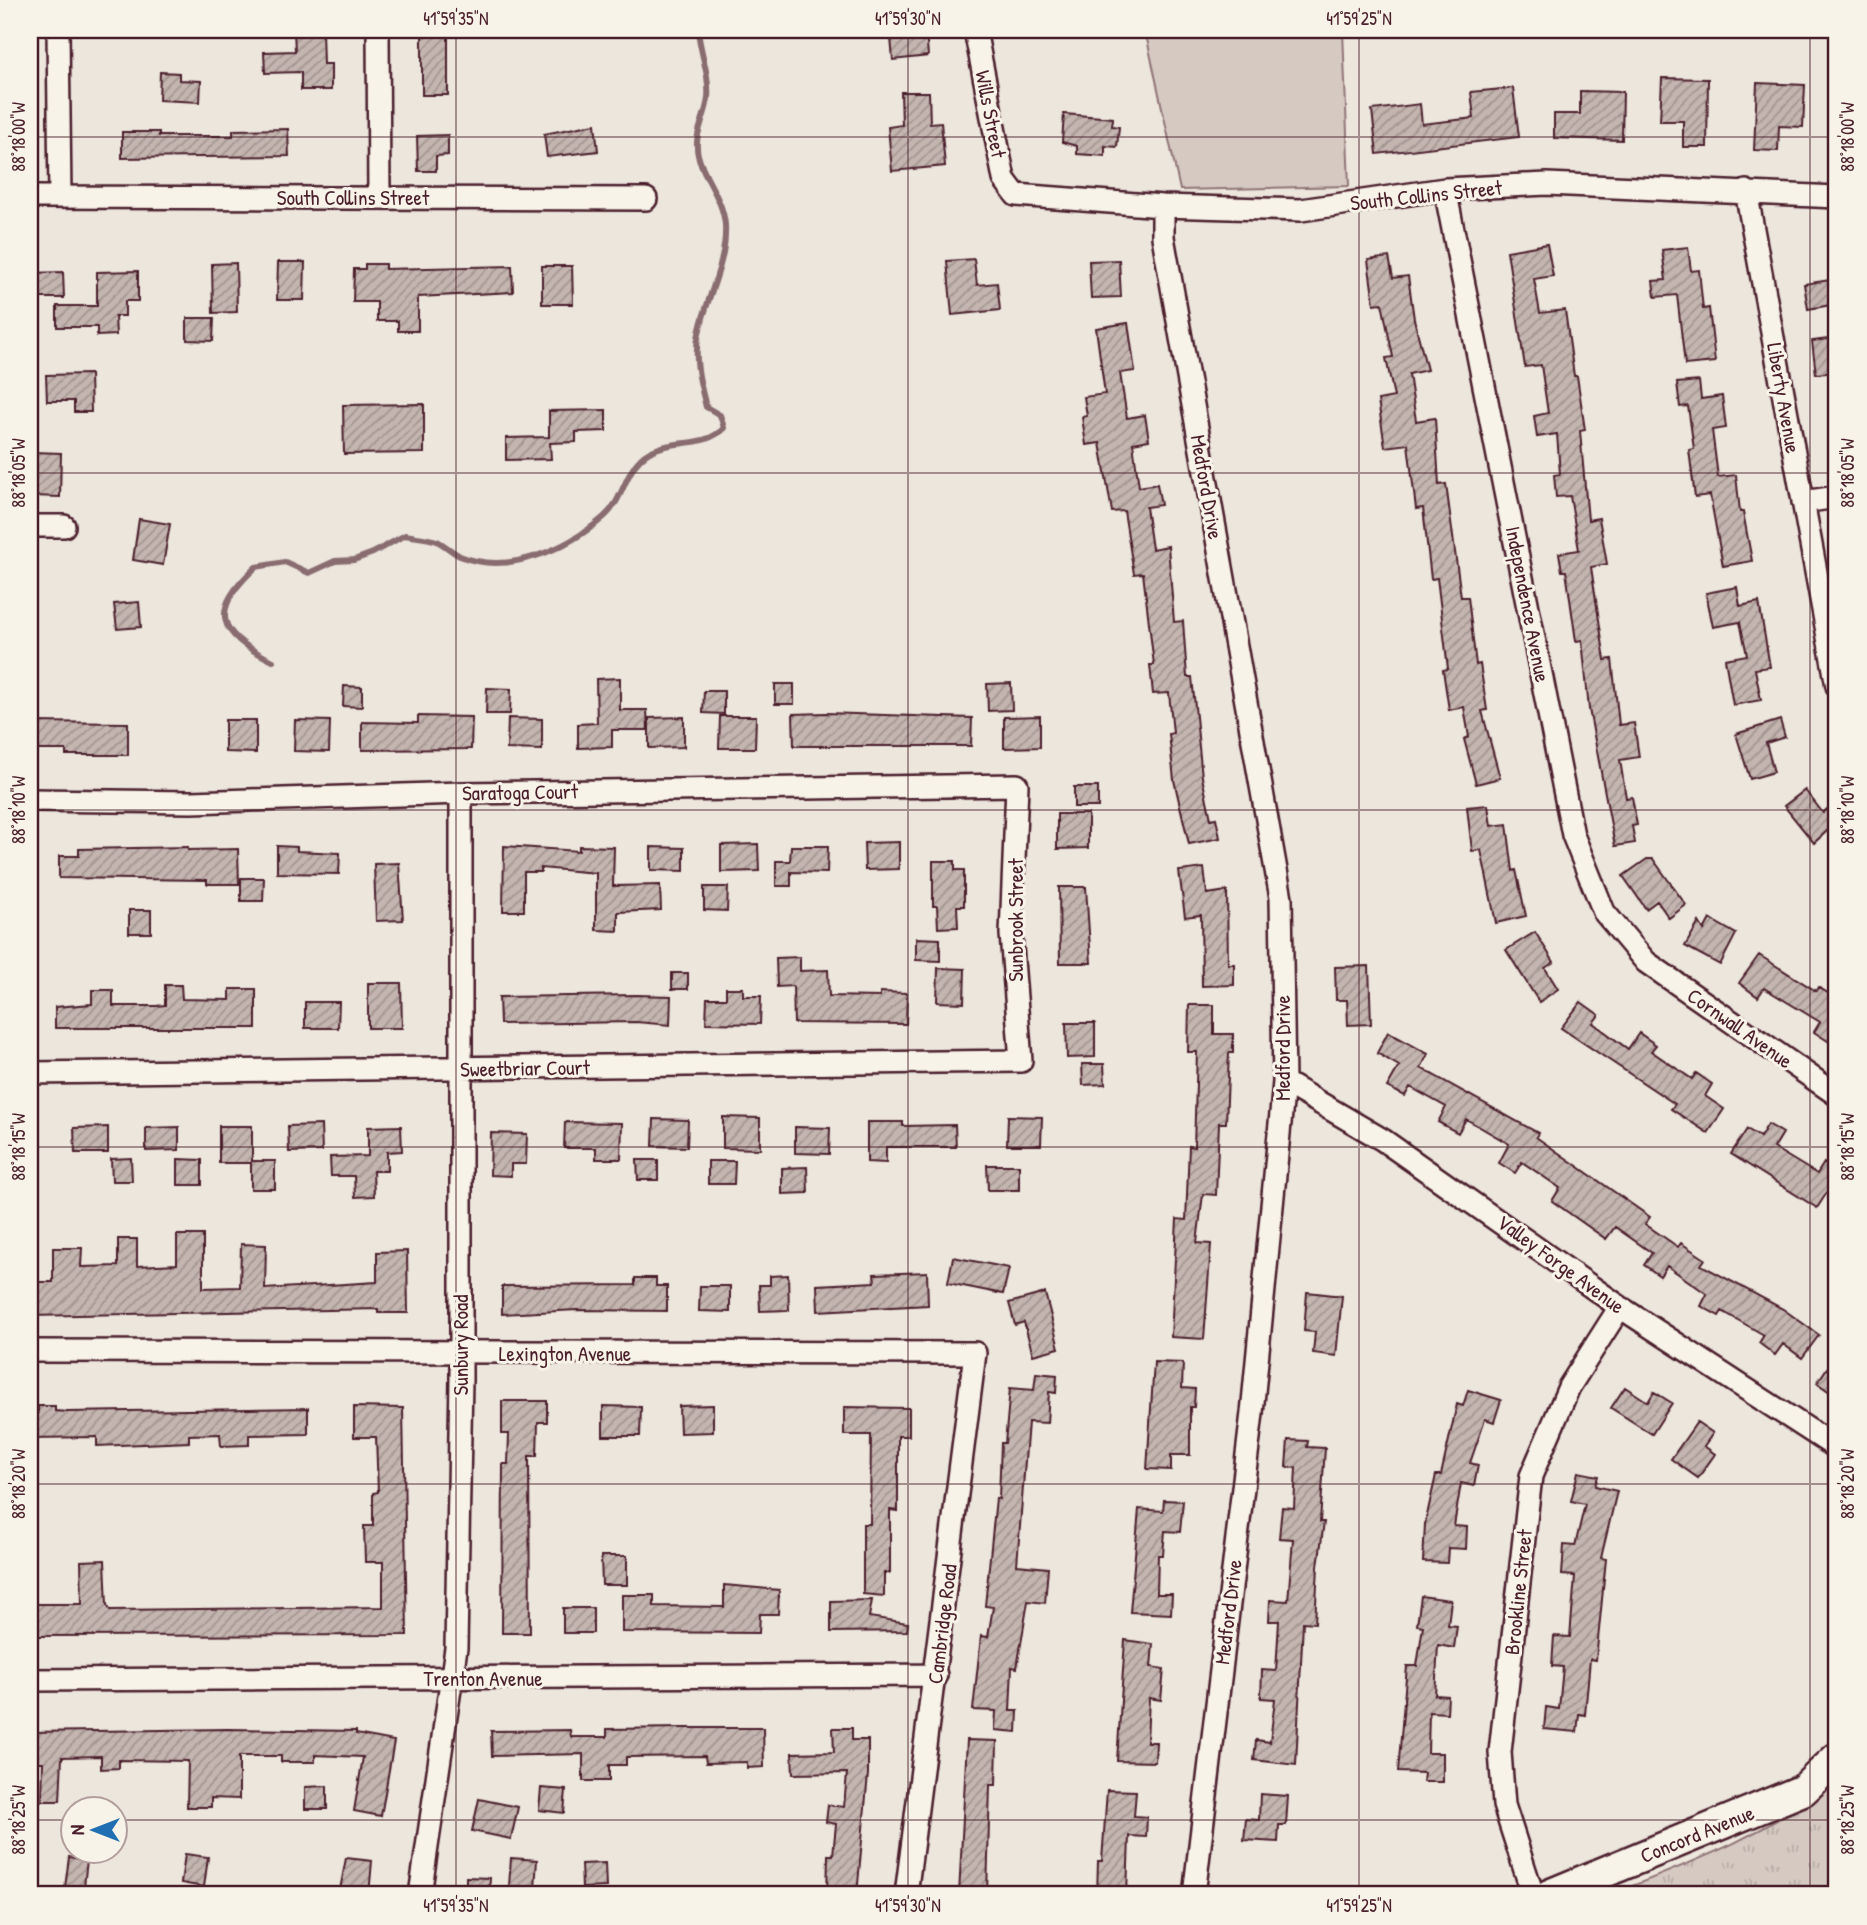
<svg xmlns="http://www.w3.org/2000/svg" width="1867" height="1925" font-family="'Patrick Hand',sans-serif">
<defs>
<pattern id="park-tufts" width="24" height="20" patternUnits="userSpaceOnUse" patternTransform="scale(1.75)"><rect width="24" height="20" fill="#d5c9c2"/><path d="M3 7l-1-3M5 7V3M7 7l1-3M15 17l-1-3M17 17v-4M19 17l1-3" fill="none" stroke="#b8aca7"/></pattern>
<pattern id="building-hatch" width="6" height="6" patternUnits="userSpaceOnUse" patternTransform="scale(1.75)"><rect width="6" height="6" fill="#c4b5b0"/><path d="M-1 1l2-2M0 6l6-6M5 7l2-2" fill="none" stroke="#a1938f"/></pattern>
</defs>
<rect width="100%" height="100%" fill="#ece6dd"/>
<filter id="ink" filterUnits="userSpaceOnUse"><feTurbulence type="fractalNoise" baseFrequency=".0143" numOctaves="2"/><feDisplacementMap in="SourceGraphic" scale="14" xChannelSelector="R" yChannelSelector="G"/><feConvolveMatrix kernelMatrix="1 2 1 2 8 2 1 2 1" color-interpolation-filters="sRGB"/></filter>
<g filter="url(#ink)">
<path fill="#d5c9c2" stroke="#907476" stroke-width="2" d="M1145,30H1343L1349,186L1180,190Z"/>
<path fill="url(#park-tufts)" stroke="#907476" stroke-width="2" d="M1837,1780V1895H1609C1696,1861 1762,1837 1837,1780Z"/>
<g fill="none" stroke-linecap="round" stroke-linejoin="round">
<path stroke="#896c6f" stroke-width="6" d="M273,661C217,634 208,611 256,567L285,562L309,573L335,561L354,560L373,553L405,535C415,537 428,538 437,541C445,545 452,552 460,556C508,576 567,549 604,517C624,500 624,471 645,455C670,437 703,450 724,428L720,415L706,407C700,383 693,358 699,333C707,296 727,263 725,225C723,198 704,180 698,155C693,134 706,118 708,98C710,74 700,53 698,30"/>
</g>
<path fill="url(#building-hatch)" stroke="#4a1f2b" stroke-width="2" d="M294,30H322L323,64H331V90H301V72L265,73L264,52L295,51Z
M422,30H448V95H422Z
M898,30H926L928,56L893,60L891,38L899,37Z
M160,72L179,73V80L201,81L200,102L159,100Z
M1662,78L1708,79L1707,147H1683V121H1660Z
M1757,83L1805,85L1803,127L1779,126L1778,151L1754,150Z
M1513,88L1519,137L1377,154L1372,110L1420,104L1422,124L1474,118L1471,92Z
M1580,91L1623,92L1622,140L1554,138V114H1580Z
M901,92H929L930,123L941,122L945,166L892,171L888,127L902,125Z
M1064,114L1113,118L1112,126L1119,127L1117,147L1105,146V156L1077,154V146L1062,142Z
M595,124L598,151L547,157L544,134Z
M288,129L289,156L122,158V132H159V136H233V130Z
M448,135V155L436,156V171H418L417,136Z
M1547,244L1553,276L1534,279L1540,313L1565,310L1574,376H1577L1585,430L1580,431L1588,520L1599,518L1607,564L1591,567L1605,660L1612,659L1619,725L1634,723L1639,757L1620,760L1626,798L1632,797L1637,825L1632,826L1635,843L1615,846L1589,709L1582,640L1576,641L1566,571H1562L1559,553L1579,550L1570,496L1556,497L1554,475L1560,474L1557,434L1537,437L1534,416L1548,413L1541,365L1525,367L1507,251Z
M1688,247L1691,271L1699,270L1703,309L1709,308L1715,362L1685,365L1677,295L1655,297L1653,281L1666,280L1662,250Z
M1389,257L1393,278L1408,276L1414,319L1427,370L1409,374L1416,421L1435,418L1439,485L1446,484L1461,597H1468L1476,665L1480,664L1487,710L1482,711L1500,778L1476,784L1464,739L1469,737L1464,707L1449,710L1443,670L1448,669L1437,578L1431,579L1423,508L1416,509L1408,444L1385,447L1378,400L1394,397L1386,358L1393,357L1382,303L1374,304L1368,260Z
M974,259L977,285L997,283L1000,310L952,315L947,261Z
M1119,260L1121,297L1091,298L1089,261Z
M278,262H305L304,300H277Z
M236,263L237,312L213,313L212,264Z
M365,264H385V269L512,266L513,292L418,297V331H398V321H377V302H353L354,269H365Z
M542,266H572L573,304H542Z
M138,271V301H125V316H115L116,335L97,336V327H57V306H97V272Z
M63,272L64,298H30V273Z
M1837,279V304L1808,309L1804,284Z
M187,318H214L213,341L187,340Z
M1128,323L1135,371L1120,373L1127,418L1145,415L1149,440L1133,443L1139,487L1157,484L1161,505L1146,507L1152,549L1168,546L1174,622L1183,621L1187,677H1192L1202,777L1211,819L1216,818L1220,838L1189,844L1174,780L1169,734L1173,733L1169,693L1153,694L1150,665H1154L1143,573L1134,574L1124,511L1112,512L1100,443L1086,445L1082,417L1087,416L1084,397L1105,394L1096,328Z
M1837,338V372L1816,374L1812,341Z
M90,374L91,412H74V401H47L46,375Z
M1699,381L1701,399L1722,396L1726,428L1712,430L1718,477L1736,475L1740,512H1743L1752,561L1723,566L1710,495L1695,497L1689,450L1694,449L1688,406L1680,407L1677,383Z
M424,404V453L344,454L343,405Z
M606,410V431L576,432V442L550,443L551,459L506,460V438L549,437V411Z
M33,452L61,453L60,497L32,496Z
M139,519L170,524L163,565L133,560Z
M1737,587L1740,606L1759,602L1770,667L1755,669L1761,700L1733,705L1725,659L1747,655L1740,622L1713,627L1706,593Z
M139,602L141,627L117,629L114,604Z
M620,678V710H647L648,730H612V747L578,748V724L597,723L596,679Z
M1011,683L1012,710L988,711L987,684Z
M775,684H794V704H775Z
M344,686L362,687V707L343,706Z
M487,688L511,689L510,714H486Z
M704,691H724V714L703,713Z
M826,713L972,718L971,746H794L793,714Z
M418,716L472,717L471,749L362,750V722L418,723Z
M720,716H756L755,748H719Z
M1040,716V747L1004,748V717Z
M684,717V747L649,748V718Z
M508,718L542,719V750L507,749Z
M225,720H256V753L225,752Z
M295,720L330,721L329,752L294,751Z
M1780,720L1785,737L1766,743L1774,772L1750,779L1736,734Z
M30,722L128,723V755H66V750H30Z
M1074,787H1098V807H1074Z
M1805,790L1823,813L1827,809L1837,822L1814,843L1784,806Z
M1488,805L1491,826L1507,824L1513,871L1516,870L1526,916L1496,923L1481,850L1472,851L1467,807Z
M1057,814H1088V848L1057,849Z
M899,842V869L865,870L864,843Z
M758,844L759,871L721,872V845Z
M277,846L297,847V851L340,853L339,874L277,873Z
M504,846L579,851V846L614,847L613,886L660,885L661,910L618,912V931L596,930V873L541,868V872H524V911H503Z
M791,846H828L827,873L791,872V886H776V861H790Z
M188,847V850L238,849L239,884H207V880L59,878V856H79V849Z
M651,847L684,848V871L651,870Z
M1647,859H1653L1686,905L1669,918L1657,901L1646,909L1623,876Z
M933,861H955V870H964V906H957L958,927L938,928L937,906H933Z
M399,863L403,920L376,921L374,864Z
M1204,868L1207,894L1227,891L1228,964H1234V985L1202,986L1201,915L1185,917L1179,871Z
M241,878H264L263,901H241Z
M704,887H728L727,911L704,910Z
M1059,887H1086L1091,963H1060Z
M129,910H151V933H129Z
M1710,919L1736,934L1720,965L1685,946L1699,922L1704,930Z
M1535,932L1554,962L1545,968L1558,989L1539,1002L1506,950Z
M916,938L940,939V961L916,960Z
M1759,955L1816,991L1818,987L1836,998L1837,995V1047L1814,1032L1820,1022L1764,988L1758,997L1739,983Z
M800,957V971L828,970L829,996L880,997V992L907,993L906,1024L794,1023L793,986L777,987L776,958Z
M1369,966L1371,1024L1348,1025L1347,1000H1336L1335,967Z
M938,968L965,969L964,1003L937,1002Z
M672,973H688V989H672Z
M368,983H401L402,1028H368Z
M165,985H181L182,999L230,1000V989H256V1028H55V1007L92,1004V990H113V1006H156L165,1005Z
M726,988H743V996H761L760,1024L706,1023L707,998H726Z
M637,995L671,996L670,1025L636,1022L500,1024L499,997Z
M305,1002H339L338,1028H305Z
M1581,1002L1599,1015L1593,1023L1628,1049L1639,1033L1656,1045L1651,1051L1692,1079L1696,1073L1712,1084L1705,1096L1724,1109L1708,1133L1671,1109L1675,1104L1561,1028Z
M1189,1005H1214V1034H1233V1053H1229L1226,1123H1219L1216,1195L1203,1194L1197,1243L1211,1244L1204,1339L1171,1337L1177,1219L1186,1220L1189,1146L1194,1147L1197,1052H1188Z
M1066,1023H1095V1057L1067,1058Z
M1388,1032L1428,1054L1421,1068L1538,1133L1536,1137L1650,1217L1645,1224L1678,1247L1681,1243L1705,1259L1701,1265L1783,1309L1819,1335L1802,1358L1783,1344L1775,1355L1759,1343L1764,1335L1722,1311L1719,1316L1701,1306L1707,1294L1667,1266L1660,1276L1644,1265L1652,1253L1615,1227L1606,1239L1552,1201L1560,1188L1522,1162L1515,1173L1499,1163L1509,1144L1466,1119L1458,1133L1438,1122L1446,1107L1410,1087L1405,1096L1387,1087L1399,1066L1377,1053Z
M1082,1064H1104L1105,1084L1083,1085Z
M1008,1116L1042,1117L1041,1145H1007Z
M723,1117L760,1118V1149L723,1148Z
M654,1119L688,1120L687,1147L653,1146Z
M565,1122L622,1123L621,1159H596V1148H564Z
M867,1122H903V1126L955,1125L956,1147H886V1163L867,1162Z
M1768,1124L1783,1133L1774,1148L1817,1174L1824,1163L1837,1172V1196L1828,1191L1817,1208L1731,1154L1747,1129L1760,1137Z
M321,1125L322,1151L289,1152L288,1126Z
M219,1126H252V1161H275V1189H251V1163H219Z
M401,1126L402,1151L387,1152V1171H373L374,1196L355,1197L354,1176H331L330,1157L368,1156V1127Z
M108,1127V1153H75L74,1128Z
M179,1127V1150L146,1151V1128Z
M795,1127L830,1128L829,1154L795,1153Z
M491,1133L527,1134L526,1164H511V1176L490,1175Z
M131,1158L132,1181H112L111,1159Z
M178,1159L202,1160V1185H178Z
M637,1160H658V1180H638Z
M708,1161H735L734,1184H708Z
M987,1165H1019V1190H988Z
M807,1167L808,1193L782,1194V1168Z
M177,1235H203V1288L240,1287L241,1244L266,1245L265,1289L377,1282V1252L407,1251L408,1313H378V1309L30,1316V1282H53V1248H82L81,1267L118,1266V1239H137V1266L177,1264Z
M953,1257L1009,1268L1003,1294L948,1283Z
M927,1272L928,1305L818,1311L817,1285L875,1282L874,1274Z
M788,1275L789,1310L760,1311L759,1285H770V1276Z
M635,1278H656V1286H667V1311L577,1310L502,1314V1286L635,1285Z
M700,1286H730V1312L699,1311Z
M1307,1292L1342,1296L1336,1356L1313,1353L1315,1332L1304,1331Z
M1045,1293L1059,1348L1033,1355L1024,1322L1015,1325L1009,1303Z
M1154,1362L1183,1363L1182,1388L1195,1389L1194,1407H1190V1455H1171V1470L1147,1469Z
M1827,1368L1837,1375V1397L1817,1383Z
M1036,1373L1057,1375L1056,1393L1049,1392L1047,1423L1028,1422L1017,1565L1048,1568L1045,1603L1028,1601L1017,1668L1012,1667L1010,1711H1018L1017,1732L995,1730L996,1711L973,1710L981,1636L988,1637L993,1607L985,1606L996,1498L999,1499L1001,1443H1005L1010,1388L1034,1390Z
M1625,1387L1648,1402L1654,1392L1672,1403L1652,1434L1611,1408Z
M1468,1390L1501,1400L1494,1422L1485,1419L1470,1463L1478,1465L1474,1486L1461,1483L1454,1526L1467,1527L1466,1549L1448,1548L1447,1563L1423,1562L1425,1524L1436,1475H1441L1457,1404L1463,1406Z
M502,1401H547V1422H538L537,1456H529L530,1633H502L503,1464H508L509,1434H502Z
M713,1405V1432L680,1433L679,1406Z
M38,1406H55V1411L68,1412L308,1408V1434L249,1435V1445L221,1446L220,1434L189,1435V1442L97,1446V1437L30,1438V1413H38Z
M603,1406L641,1407L640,1436H603Z
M354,1407L403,1408L407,1635L30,1636V1604H82L81,1561L105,1560L107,1605L110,1610L383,1607V1562H365L364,1526H373V1493L378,1492L376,1437H354Z
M844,1407L909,1408V1436H898V1511L890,1510V1573H884V1596L863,1594V1524H870L871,1435H844Z
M1697,1422L1713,1433L1704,1446L1715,1454L1698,1478L1671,1459Z
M1288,1440L1308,1441L1307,1447L1325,1448L1320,1522H1324L1318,1566L1315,1623L1303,1622L1296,1765L1254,1760L1256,1740L1270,1742L1275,1699L1261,1698L1262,1670L1276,1671L1279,1621H1269L1270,1600L1288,1601L1293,1539L1279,1538L1282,1507L1294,1508L1296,1468L1286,1467Z
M1578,1472L1598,1476L1595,1486L1617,1491L1601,1558L1606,1559L1596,1660L1590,1659L1585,1715L1579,1714L1577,1732L1544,1729L1546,1707L1559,1709L1563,1667L1552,1666L1554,1636L1570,1637L1575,1576L1562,1575L1564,1545L1575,1546L1585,1504L1571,1501Z
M1164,1500L1183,1501L1180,1532L1165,1531L1163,1555H1158L1157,1594H1172L1171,1614L1130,1612L1139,1509L1163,1511Z
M601,1556H627V1585H602Z
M724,1585L779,1590L778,1614H760L759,1633L622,1632V1595H654V1606L724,1607Z
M1421,1596L1451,1600L1448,1625L1457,1626L1454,1648L1438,1645L1435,1695L1448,1696L1447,1713L1429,1712L1428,1753H1443V1782H1423L1424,1773L1398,1772L1407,1666H1417L1423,1626L1417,1625Z
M872,1600L869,1617L908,1623L907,1631L831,1632V1601Z
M563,1608H593V1633H563Z
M1125,1640L1153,1644L1151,1667L1164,1669L1161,1700L1149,1698L1147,1742H1156L1155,1762L1117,1761Z
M684,1728H763L764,1767L747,1768V1762L706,1763L705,1756L626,1757V1765H609V1781H583V1754L492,1756L491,1731L570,1730L571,1737H607V1729Z
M833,1728H852V1740H868V1774L857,1895H827L828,1855H833L836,1824L826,1822L828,1805L844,1807L847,1773L793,1774L792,1753L834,1752Z
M227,1729L356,1731V1734L394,1741L381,1816L354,1811L363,1757L315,1755V1762H281V1756H239V1799L211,1798V1807H187L188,1761L119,1760V1768L101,1769V1756L62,1757L60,1801H42L43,1762H30V1732Z
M967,1740L997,1741L996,1785H990L987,1895H959Z
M327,1786V1809H305V1787Z
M541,1788L566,1790L564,1813L539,1810Z
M1107,1790L1136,1791L1134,1816L1147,1817L1146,1837L1129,1836L1127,1895H1097L1098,1861H1102Z
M1260,1794L1288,1796L1286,1825H1279L1278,1842L1244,1840L1246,1819L1259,1820Z
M479,1799L518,1807L511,1839L472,1831Z
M185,1854L208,1857L204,1887L181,1883Z
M69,1857L87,1860L83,1895H64Z
M346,1858L372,1861L369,1895H339Z
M511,1858L537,1860L535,1888L509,1886Z
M605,1863L606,1887L582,1888L581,1864Z
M466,1877L490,1878L489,1895H466Z"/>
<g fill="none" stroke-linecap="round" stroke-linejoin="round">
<g stroke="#4a1f2b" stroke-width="26">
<path id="street" d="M58,30L60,197
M378,30L379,198
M975,30L1004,179L1016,195L1163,206L1301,210L1445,189L1547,184L1837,197
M1445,189L1573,835L1604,912L1646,962L1837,1095
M1746,191L1837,686
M30,197L646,199
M1163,206V237L1281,898L1284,1082L1252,1413L1194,1895
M1803,502L1837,497
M30,526H64
M30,800L192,802L461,793L1017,785L1011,934L1021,1061L30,1073
M1284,1082L1383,1140L1620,1307L1837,1448
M30,1351L975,1353L906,1895
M30,1680L936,1675
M420,1895L456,1648L461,1379V793
M1533,1895L1504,1805L1500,1752L1531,1476L1569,1387L1620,1307"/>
</g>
<g stroke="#4a1f2b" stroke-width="35">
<path id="secondary" d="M1549,1895L1803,1790L1837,1758"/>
</g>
<use href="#street" stroke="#f7f3e8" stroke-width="21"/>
<use href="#secondary" stroke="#f7f3e8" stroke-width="30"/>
</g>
</g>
<path fill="none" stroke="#4a1f2b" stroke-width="2" stroke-opacity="0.45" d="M456,30V1895M908,30V1895M1359,30V1895M1810,30V1895M30,137H1837M30,473H1837M30,810H1837M30,1147H1837M30,1484H1837M30,1820H74M116,1820H1837"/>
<g text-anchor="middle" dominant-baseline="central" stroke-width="6" stroke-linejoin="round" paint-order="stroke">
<g font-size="21" fill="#4a1f2b" stroke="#f7f3e8">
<text transform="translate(991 114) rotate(79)">Wills Street</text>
<text transform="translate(1426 195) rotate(-6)">South Collins Street</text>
<text x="353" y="197">South Collins Street</text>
<text transform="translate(1784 398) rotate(80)">Liberty Avenue</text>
<text transform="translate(1207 487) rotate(80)">Medford Drive</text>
<text transform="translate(1528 604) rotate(79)">Independence Avenue</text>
<text transform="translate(520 792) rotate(-1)">Saratoga Court</text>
<text transform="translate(1015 920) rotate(-90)">Sunbrook Street</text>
<text transform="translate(1740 1028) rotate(35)">Cornwall Avenue</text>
<text transform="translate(1282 1048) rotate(-90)">Medford Drive</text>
<text transform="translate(525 1068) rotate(-1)">Sweetbriar Court</text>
<text transform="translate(1561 1264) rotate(36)">Valley Forge Avenue</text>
<text transform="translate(460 1345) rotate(-90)">Sunbury Road</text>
<text x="565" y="1353">Lexington Avenue</text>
<text transform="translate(1518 1592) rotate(-84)">Brookline Street</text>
<text transform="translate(1228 1612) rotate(-83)">Medford Drive</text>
<text transform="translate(942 1624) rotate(-83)">Cambridge Road</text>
<text x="483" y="1678">Trenton Avenue</text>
<text transform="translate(1697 1834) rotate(-22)">Concord Avenue</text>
</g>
</g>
<rect width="1867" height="1925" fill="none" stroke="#f7f3e8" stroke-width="77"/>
<g transform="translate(94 1830) rotate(270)"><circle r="33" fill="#f7f3e8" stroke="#b29e9c" stroke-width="2"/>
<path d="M0-5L12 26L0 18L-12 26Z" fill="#1f6fb2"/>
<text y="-10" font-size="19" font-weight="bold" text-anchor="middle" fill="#4a1f2b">N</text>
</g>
<rect x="38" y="38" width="1790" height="1848" fill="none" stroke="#4a1f2b" stroke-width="2.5"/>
<g font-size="18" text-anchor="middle" fill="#4a1f2b">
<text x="456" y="25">41°59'35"N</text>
<text x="908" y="25">41°59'30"N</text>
<text x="1359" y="25">41°59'25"N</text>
<text transform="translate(1848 137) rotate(-90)" y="6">88°18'00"W</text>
<text transform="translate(19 137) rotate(-90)" y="6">88°18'00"W</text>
<text transform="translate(1848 473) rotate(-90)" y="6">88°18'05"W</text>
<text transform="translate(19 473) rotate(-90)" y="6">88°18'05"W</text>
<text transform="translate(1848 810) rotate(-90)" y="6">88°18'10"W</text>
<text transform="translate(19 810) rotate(-90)" y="6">88°18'10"W</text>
<text transform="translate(1848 1147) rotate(-90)" y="6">88°18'15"W</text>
<text transform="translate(19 1147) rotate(-90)" y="6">88°18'15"W</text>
<text transform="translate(1848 1484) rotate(-90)" y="6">88°18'20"W</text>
<text transform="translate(19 1484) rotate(-90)" y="6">88°18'20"W</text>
<text transform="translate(1848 1820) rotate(-90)" y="6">88°18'25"W</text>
<text transform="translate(19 1820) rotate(-90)" y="6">88°18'25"W</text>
<text x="456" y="1912">41°59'35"N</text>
<text x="908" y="1912">41°59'30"N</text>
<text x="1359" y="1912">41°59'25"N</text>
</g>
</svg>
